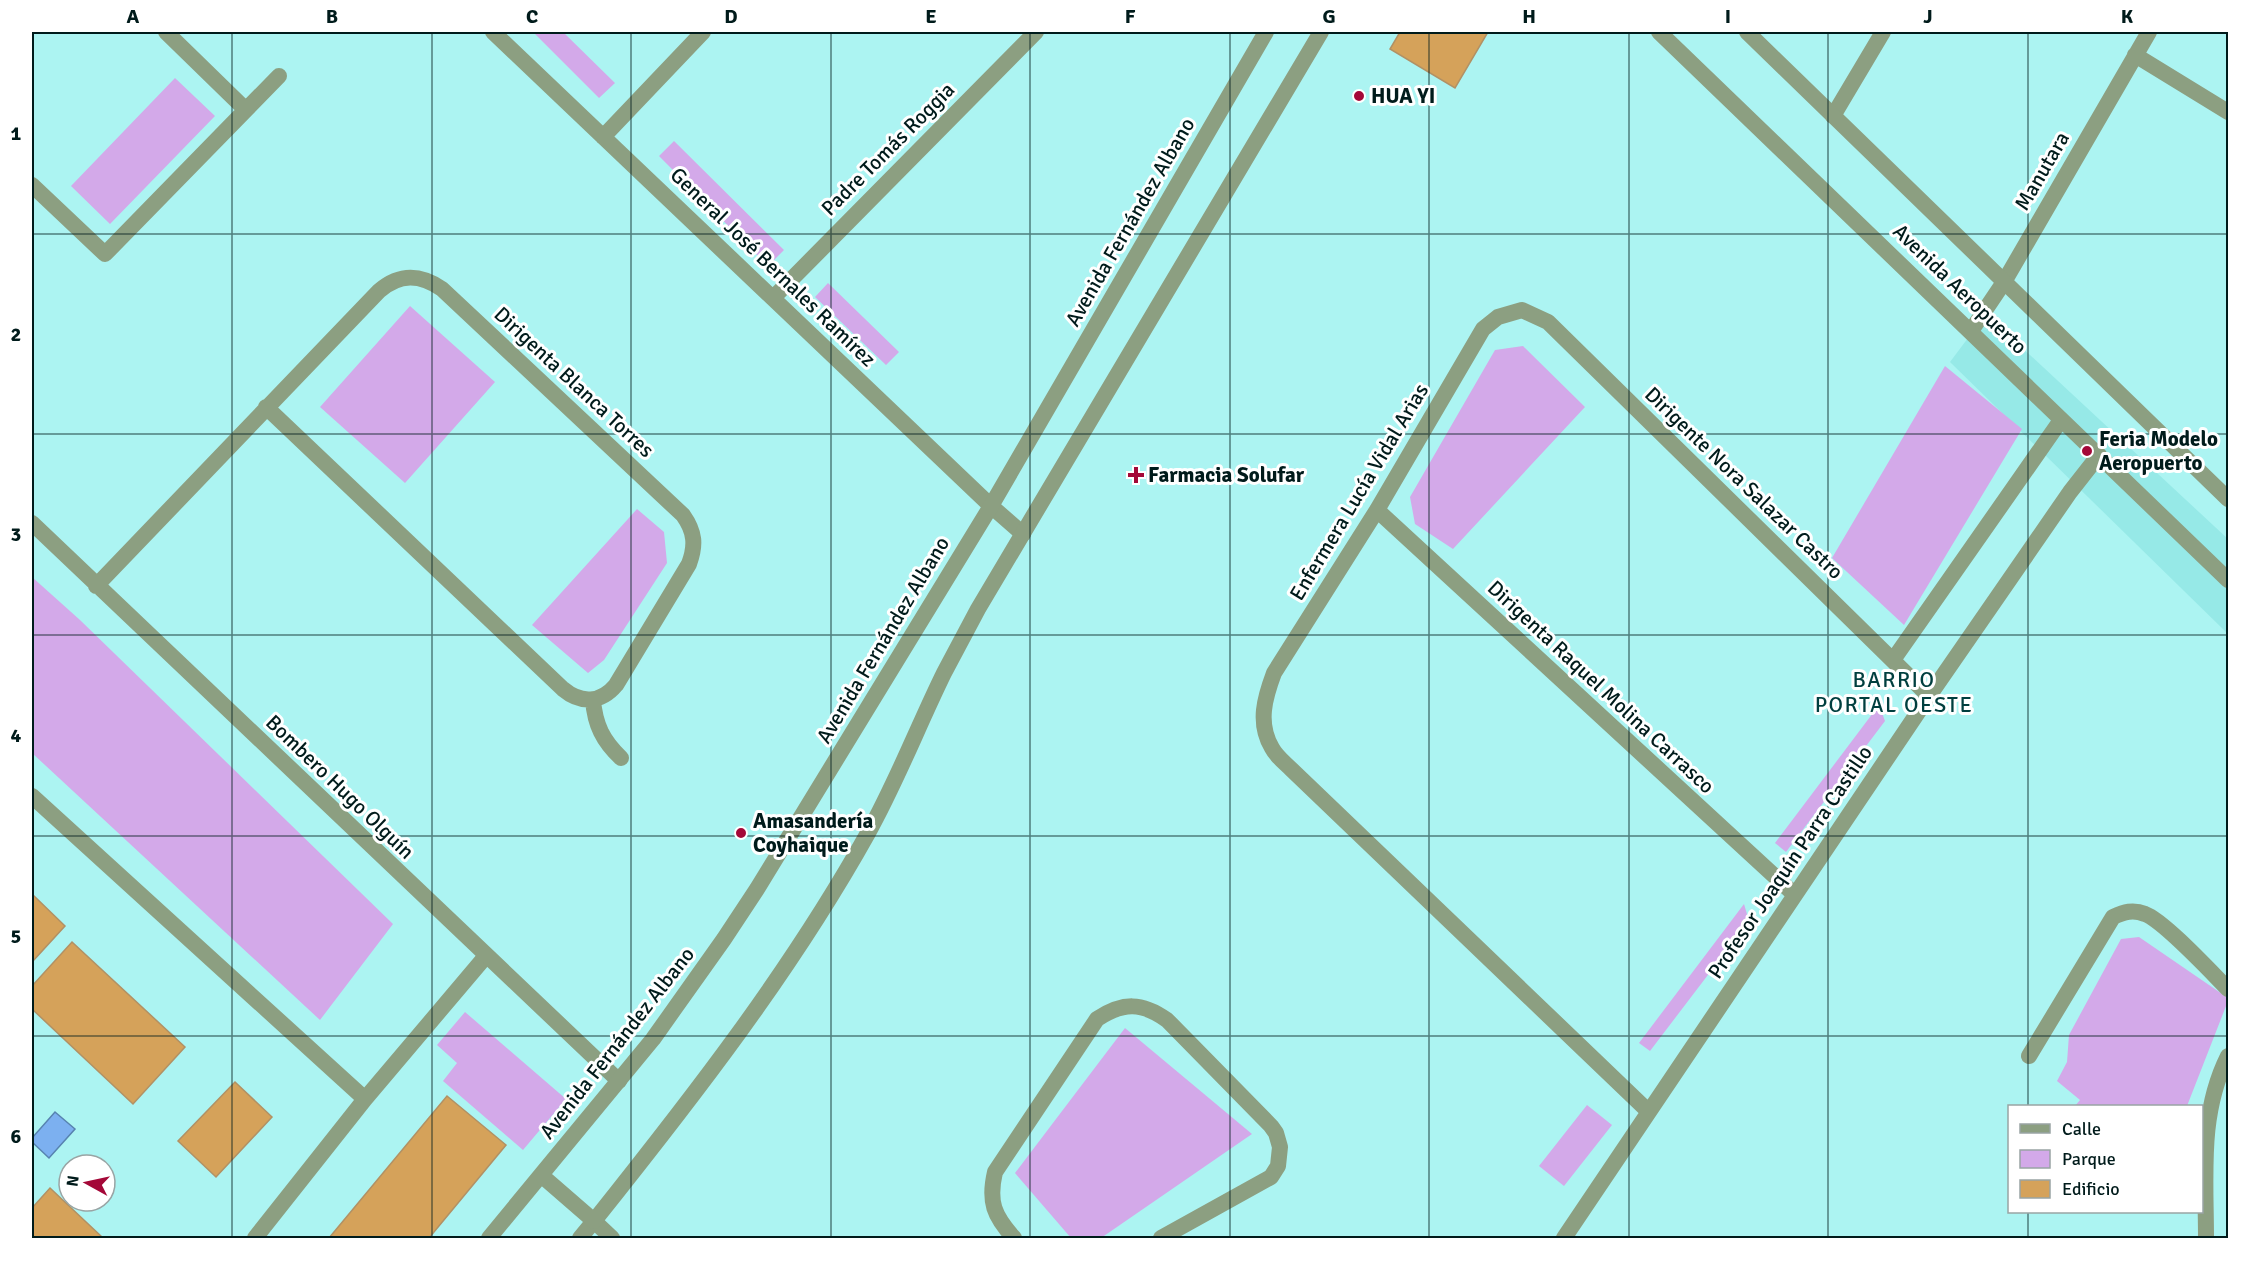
<svg xmlns="http://www.w3.org/2000/svg" width="2260" height="1270" font-family="Signika,sans-serif">
<rect width="100%" height="100%" fill="#acf4f2"/>
<path fill="#96e9e7" d="M1986,314L2228,539V634L1950,362Z"/>
<path fill="#d3a9e9" d="M533,32H563L615,83L599,98Z
M175,78L215,116L110,224L71,186Z
M674,141L784,250L768,266L659,156Z
M828,283L899,352L886,365L815,297Z
M410,306L495,382L405,483L320,407Z
M1523,346L1585,407L1453,549L1415,524L1410,497L1495,350Z
M1945,366L2022,429L1904,625L1832,558Z
M637,509L664,532L667,563L604,660L588,673L532,625Z
M32,577L80,620L393,924L320,1020L32,753Z
M1879,705L1885,721L1786,852L1775,843Z
M1744,904L1749,921L1650,1051L1639,1043Z
M2139,937L2228,998V1001L2187,1106H2075L2080,1100L2057,1081L2067,1062L2069,1035L2121,939Z
M465,1012L566,1099L523,1150L443,1081L457,1063L437,1045Z
M1125,1028L1252,1134L1101,1238H1071L1015,1173Z
M1587,1105L1612,1125L1564,1186L1539,1166Z"/>
<path fill="#7cb0f0" stroke="#5783b0" stroke-width="1.5" d="M55,1112L75,1129L49,1158L32,1142V1138Z"/>
<path fill="#d5a25a" stroke="#b19165" stroke-width="1.5" d="M1400,32H1488L1455,88L1390,49Z
M32,894L65,926L32,962Z
M72,942L185,1047L133,1104L32,1009V986Z
M235,1082L272,1117L216,1177L178,1141Z
M447,1096L506,1145L429,1238H329Z
M50,1188L103,1238H32V1208Z"/>
<g fill="none" stroke-linecap="round" stroke-linejoin="round">
<path stroke="#8c9f81" stroke-width="16" d="M32,796L365,1099
M255,1238L365,1099L486,956"/>
<path stroke="#8c9f81" stroke-width="16" d="M166,32L246,110
M493,32L991,506L1023,534
M2135,55L2228,112
M1833,116L1883,32
M603,137L703,32
M32,185L105,254L279,76
M773,298L1036,32
M1971,331L2004,282L2149,32
M1377,510L1795,895
M32,523L619,1081
M96,586L379,291C400,273 420,274 442,289L683,515C695,532 696,545 689,564L616,685C601,703 581,704 563,689L266,407
M1893,660L2061,420
M593,700C595,725 603,741 621,758
M2029,1056L2113,917C2124,912 2133,909 2145,914C2164,921 2211,972 2228,989
M1649,1112L1291,769C1285,763 1276,756 1272,748C1257,723 1265,697 1274,673L1377,510L1483,329L1498,317L1522,310L1548,322L1929,696
M580,1238L594,1221L612,1238
M1014,1238C994,1216 988,1202 995,1172L1097,1019C1123,1002 1142,1002 1167,1020L1271,1126L1276,1133L1280,1147L1278,1166L1271,1177L1161,1238
M1564,1238L1929,696L2070,492L2099,455
M2206,1238C2206,1175 2199,1114 2228,1056"/>
<path stroke="#8c9f81" stroke-width="16" d="M1659,32L2228,580
M1747,32L2228,499
M541,1175L594,1221C693,1097 791,971 868,833C897,781 918,726 944,673C955,652 967,630 978,609L1321,32
M489,1238L653,1039L724,939L757,889L991,506L1266,32"/>
</g>
<path fill="none" stroke="#001b1b" stroke-width="1.5" stroke-opacity="0.55" d="M232,32V1238M432,32V1238M631,32V1238M831,32V1238M1030,32V1238M1230,32V1238M1429,32V1238M1629,32V1238M1828,32V1238M2028,32V1106M32,234H2228M32,434H2228M32,635H2228M32,836H2228M32,1036H2228M2028,1212V1238"/>
<g fill="#a40838" stroke="#fff" stroke-width="2">
<circle cx="1359" cy="96" r="6"/>
<circle cx="2087" cy="451" r="6"/>
<path d="M1133 466h6v6h6v6h-6v6h-6v-6h-6v-6h6z"/>
<circle cx="741" cy="833" r="6"/>
</g>
<g text-anchor="middle" dominant-baseline="central" stroke-width="6" stroke-linejoin="round" paint-order="stroke">
<g font-size="21" font-weight="bold" fill="#001b1b" stroke="#fff" text-anchor="start">
<text x="1371" y="96">HUA YI</text>
<text x="2099" y="439">Feria Modelo<tspan x="2099" dy="24">Aeropuerto</tspan></text>
<text x="1148" y="475">Farmacia Solufar</text>
<text x="753" y="821">Amasandería<tspan x="753" dy="24">Coyhaique</tspan></text>
</g>
<g font-size="21" fill="#001b1b" stroke="#fff">
<text transform="translate(888 149) rotate(-45)">Padre Tomás Roggia</text>
<text transform="translate(2042 171) rotate(-60)">Manutara</text>
<text transform="translate(1130 222) rotate(-60)">Avenida Fernández Albano</text>
<text transform="translate(773 267) rotate(44)">General José Bernales Ramírez</text>
<text transform="translate(1960 289) rotate(44)">Avenida Aeropuerto</text>
<text transform="translate(574 382) rotate(43)">Dirigenta Blanca Torres</text>
<text transform="translate(1744 483) rotate(44)">Dirigente Nora Salazar Castro</text>
<text transform="translate(1359 492) rotate(-59)">Enfermera Lucía Vidal Arias</text>
<text transform="translate(883 640) rotate(-59)">Avenida Fernández Albano</text>
<text transform="translate(1601 687) rotate(43)">Dirigenta Raquel Molina Carrasco</text>
<text transform="translate(340 787) rotate(44)">Bombero Hugo Olguín</text>
<text transform="translate(1790 862) rotate(-56)">Profesor Joaquín Parra Castillo</text>
<text transform="translate(617 1043) rotate(-52)">Avenida Fernández Albano</text>
</g>
<g font-size="22" letter-spacing="1.5" fill="#003f3f" stroke="#fff">
<text x="1894" y="679">BARRIO<tspan x="1894" dy="25">PORTAL OESTE</tspan></text>
</g>
</g>
<rect width="2260" height="1270" fill="none" stroke="#ffffff" stroke-width="66"/>
<rect x="2008" y="1105" width="195" height="108" fill="#ffffff" stroke="#99a4a4" stroke-width="1.5"/>
<rect x="2020" y="1124" width="30" height="9" fill="#8c9f81" stroke="#99a4a4" stroke-width="1.5"/>
<text x="2062" y="1135" font-size="18" fill="#001b1b">Calle</text>
<rect x="2020" y="1150" width="30" height="18" fill="#d3a9e9" stroke="#99a4a4" stroke-width="1.5"/>
<text x="2062" y="1165" font-size="18" fill="#001b1b">Parque</text>
<rect x="2020" y="1180" width="30" height="18" fill="#d5a25a" stroke="#99a4a4" stroke-width="1.5"/>
<text x="2062" y="1195" font-size="18" fill="#001b1b">Edificio</text>
<g transform="translate(87 1183) rotate(278)"><circle r="28" fill="#ffffff" stroke="#99a4a4" stroke-width="1.5"/>
<path d="M0-4.5L10 22L0 15L-10 22Z" fill="#a40838"/>
<text y="-9" font-size="16" font-weight="bold" text-anchor="middle" fill="#001b1b">N</text>
</g>
<rect x="33" y="33" width="2194" height="1204" fill="none" stroke="#001b1b" stroke-width="2"/>
<g font-size="20" text-anchor="middle" font-weight="bold" fill="#001b1b">
<text x="133" y="23">A</text>
<text x="332" y="23">B</text>
<text x="532" y="23">C</text>
<text x="731" y="23">D</text>
<text x="931" y="23">E</text>
<text x="1130" y="23">F</text>
<text x="1329" y="23">G</text>
<text x="1529" y="23">H</text>
<text x="1728" y="23">I</text>
<text x="1928" y="23">J</text>
<text x="2127" y="23">K</text>
<text x="16" y="140">1</text>
<text x="16" y="341">2</text>
<text x="16" y="541">3</text>
<text x="16" y="742">4</text>
<text x="16" y="943">5</text>
<text x="16" y="1143">6</text>
</g>
</svg>
